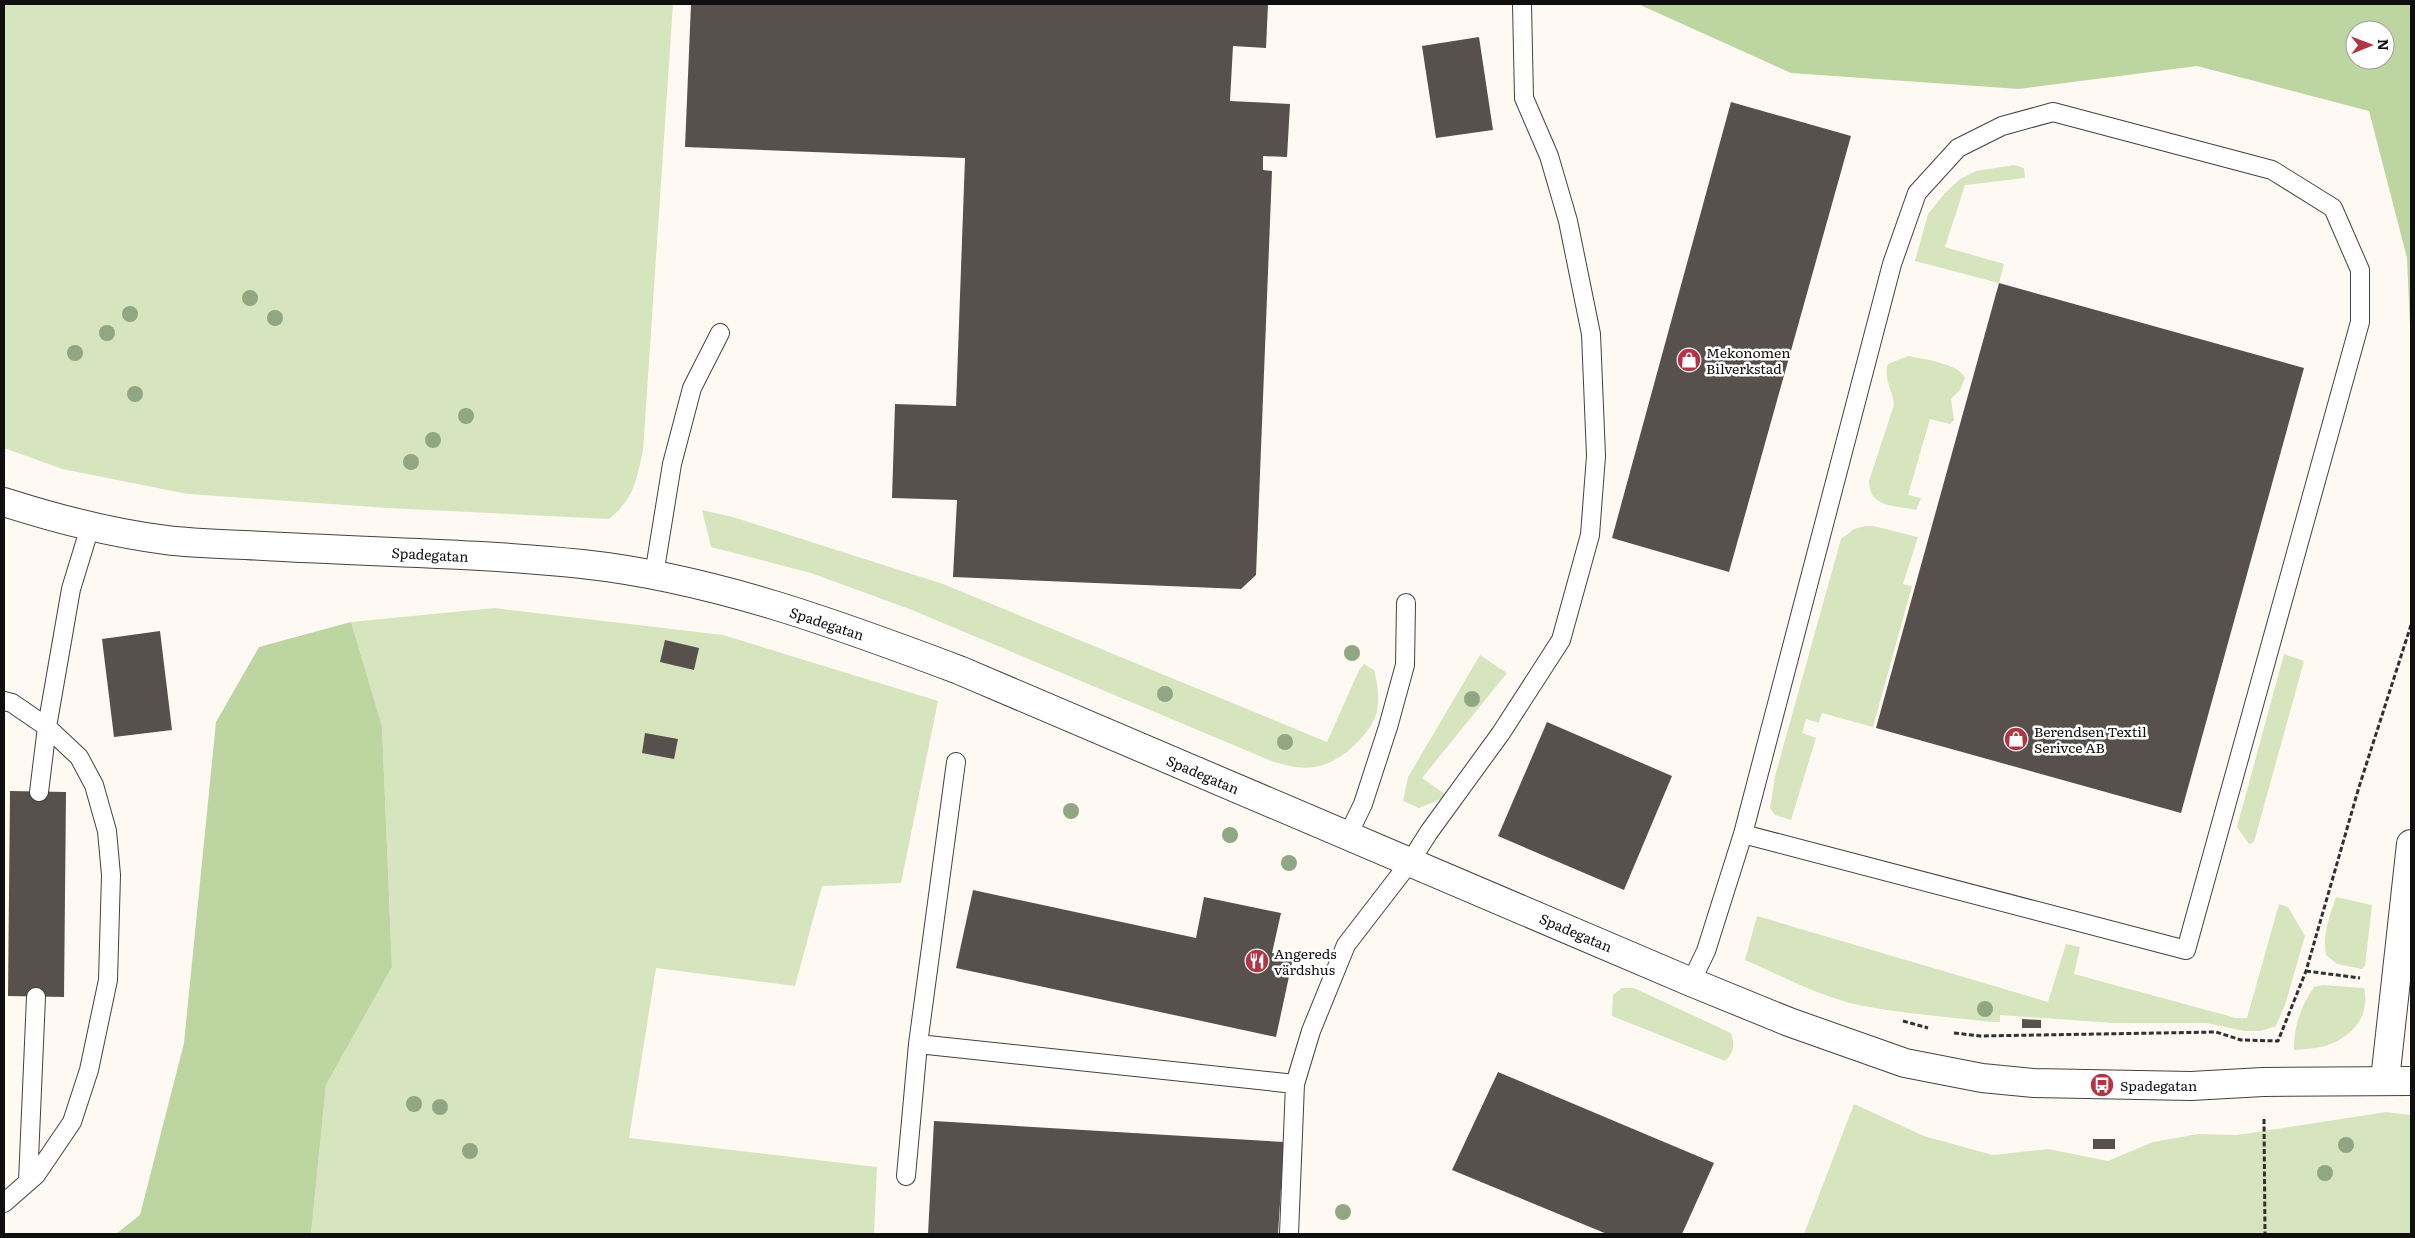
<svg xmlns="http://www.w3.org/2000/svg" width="2415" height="1238" font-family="Literata,serif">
<rect width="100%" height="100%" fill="#fefaf3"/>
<path fill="#d7e5bf" d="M4,4H673L643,451C636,481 634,499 609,519L388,508L188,494L62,469L4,448Z
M2014,165L2024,168L2025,178L1965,185L1945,247L2004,264L1999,283L1915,261L1928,214L1944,194L1960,179L1976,171Z
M1908,356C1923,359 1960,364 1965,378L1960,390L1951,399L1954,420L1950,424L1930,419L1908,495L1921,498L1916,510C1894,505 1869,508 1869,481L1894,405C1893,391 1883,378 1888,364Z
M702,510L733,517L943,584L1327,742L1359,670L1364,664L1374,670C1378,685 1381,706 1374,720C1363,741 1339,763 1315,767C1301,769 1288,766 1274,762L912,610L811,573L711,547Z
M1865,526H1873L1918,537L1903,584L1912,586L1873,727L1822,713L1819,723L1806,719L1802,733L1816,738L1791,820L1775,815L1770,808L1775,776L1841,539L1854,529Z
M494,608L723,635L938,701L901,883L822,886L795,986L656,968L629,1138L877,1167L874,1234H311L326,1085L392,967L382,726L351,622Z
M2284,654L2304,661L2254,842L2249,844L2237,827Z
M1480,655L1507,673L1422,778L1445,794L1441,799L1419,808L1403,801L1408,777Z
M2336,897L2372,905L2365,966L2362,969L2337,964L2326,955C2322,935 2330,915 2336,897Z
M2279,904L2288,907L2305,936L2285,1005L2276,1026L2261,1031H2244L2206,1023H2114L2000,1015V1022H1992C1949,1017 1905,1014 1863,1006C1823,998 1782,976 1745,960L1757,916L2048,1002L2066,944L2080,947L2074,974L2236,1018H2247Z
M2322,985L2364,988C2371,1017 2351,1038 2325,1046C2315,1049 2303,1049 2294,1050C2293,1029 2301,1005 2314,987Z
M1622,988H1634L1731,1033C1735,1044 1734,1053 1725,1061L1612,1016L1613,995Z
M1854,1104L1924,1136L1993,1155L2048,1149L2108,1161L2153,1142L2198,1134L2237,1135L2386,1112L2411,1115V1234H1804Z"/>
<path fill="#bdd5a0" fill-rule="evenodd" d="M1638,4H2411V350L2407,258L2369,111L2197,66L2019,89L1791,73ZM2355,30H2385V60H2355Z
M351,622L382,726L392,967L326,1085L311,1234H116L140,1215L184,1043L216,722L259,647Z"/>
<path fill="#57504d" d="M691,4H1268L1266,48L1233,46L1230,101L1290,104L1287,157L1263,156V170L1272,171L1256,575L1241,589L953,577L957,500L892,498L895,404L956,406L965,158L685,147Z
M1479,37L1493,130L1436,138L1422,46Z
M1731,102L1851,136L1729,572L1612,538Z
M1999,283L2304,368L2181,813L1876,728Z
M160,631L172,730L114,737L102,639Z
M665,640L699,648L694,670L660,662Z
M1547,722L1672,776L1624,890L1498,836Z
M645,733L678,739L674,759L642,753Z
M10,791L66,792L64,997L8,996Z
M973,890L1196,938L1204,897L1281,913L1272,953L1293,958L1276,1037L956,968Z
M2022,1019L2041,1020V1028H2022Z
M1498,1072L1714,1163L1682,1234H1607L1452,1170Z
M934,1121L1284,1142L1278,1234H928Z
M2093,1139H2115V1149H2093Z"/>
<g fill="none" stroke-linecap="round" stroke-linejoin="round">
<g stroke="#424242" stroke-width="20">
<path id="service" d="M654,575L672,464L692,388L720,333
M4,701L12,703L47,727L39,792
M1348,835L1363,804L1388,727L1405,665L1406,603
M1691,982L1706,951L1743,834L1892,264L1917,193L1958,148L2002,126L2053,112L2272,170L2333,208L2360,270V322L2186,950L1743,834
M918,1044L1295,1084L1311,1031L1346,945L1410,862L1429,832L1501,733L1561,640L1590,535L1596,456L1591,334L1568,221L1549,156L1524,98L1522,4
M906,1176L918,1044L956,762
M28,1182L36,997
M4,1203L36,1175L72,1122L89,1070L108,980L111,875L107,831L94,785L79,757L47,727L71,589L90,527
M1289,1234L1295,1084"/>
</g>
<g stroke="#424242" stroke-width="30">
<path id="minor" d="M4,502C57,519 111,533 166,540C198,544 231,544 264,546C370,552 477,553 582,564C712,578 837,624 959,670L1691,982L1789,1022L1905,1063L1982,1078L2034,1083L2191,1086L2263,1082L2411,1081
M2385,1080L2411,844"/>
</g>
<path stroke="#313131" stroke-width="3" stroke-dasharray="5 2.5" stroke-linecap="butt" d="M2306,971L2360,978
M1903,1021L1928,1028
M1954,1033L1980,1036L2216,1032L2241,1040L2278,1041L2306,971L2359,787L2411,625
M2264,1119L2265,1234"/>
<use href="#service" stroke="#fff" stroke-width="18"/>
<use href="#minor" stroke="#fff" stroke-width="28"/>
</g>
<g fill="#91a682">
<circle cx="250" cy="298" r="8"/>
<circle cx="130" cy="314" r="8"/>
<circle cx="275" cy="318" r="8"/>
<circle cx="107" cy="333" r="8"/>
<circle cx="75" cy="353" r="8"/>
<circle cx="135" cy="394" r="8"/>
<circle cx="466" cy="416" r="8"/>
<circle cx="433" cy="440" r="8"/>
<circle cx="411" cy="462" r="8"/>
<circle cx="1352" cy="653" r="8"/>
<circle cx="1165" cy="694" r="8"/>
<circle cx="1472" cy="699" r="8"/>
<circle cx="1285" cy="742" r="8"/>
<circle cx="1071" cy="811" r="8"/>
<circle cx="1230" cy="835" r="8"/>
<circle cx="1289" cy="863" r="8"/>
<circle cx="1985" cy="1009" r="8"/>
<circle cx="414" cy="1104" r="8"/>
<circle cx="440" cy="1107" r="8"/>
<circle cx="2346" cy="1145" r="8"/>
<circle cx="470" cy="1151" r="8"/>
<circle cx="2325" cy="1173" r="8"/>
<circle cx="1343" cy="1212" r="8"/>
</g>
<defs>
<g id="shop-disc" transform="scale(1.25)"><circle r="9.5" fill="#b23546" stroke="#fff"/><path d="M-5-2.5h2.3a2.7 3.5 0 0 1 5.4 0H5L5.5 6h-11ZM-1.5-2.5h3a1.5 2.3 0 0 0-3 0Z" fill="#fff"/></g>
<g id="restaurant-disc" transform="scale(1.25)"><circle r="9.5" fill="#b23546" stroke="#fff"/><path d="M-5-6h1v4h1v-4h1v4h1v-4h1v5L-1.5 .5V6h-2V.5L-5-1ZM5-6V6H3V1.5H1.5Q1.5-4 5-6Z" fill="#fff"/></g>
<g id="bus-disc" transform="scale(1.25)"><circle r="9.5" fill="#b23546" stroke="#fff"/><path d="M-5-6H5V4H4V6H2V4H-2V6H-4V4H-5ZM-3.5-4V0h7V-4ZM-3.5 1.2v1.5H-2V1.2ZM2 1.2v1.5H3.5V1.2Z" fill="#fff"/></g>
</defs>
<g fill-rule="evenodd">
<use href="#shop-disc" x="1689" y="360"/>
<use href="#shop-disc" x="2016" y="739"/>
<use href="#restaurant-disc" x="1257" y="961"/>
<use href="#bus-disc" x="2102" y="1085"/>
</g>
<g text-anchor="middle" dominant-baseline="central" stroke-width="5" stroke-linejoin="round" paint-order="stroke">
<g font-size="14" fill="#0f0f0f" stroke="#fff" text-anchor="start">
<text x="1706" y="352">Mekonomen<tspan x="1706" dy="16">Bilverkstad</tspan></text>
<text x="2034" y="731">Berendsen Textil<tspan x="2034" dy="16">Serivce AB</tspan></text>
<text x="1274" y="953">Angereds<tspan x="1274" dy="16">värdshus</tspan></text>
<text x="2120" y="1085">Spadegatan</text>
</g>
<g font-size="14" fill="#0f0f0f" stroke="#fff">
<text transform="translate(430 554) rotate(3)">Spadegatan</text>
<text transform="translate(827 623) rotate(18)">Spadegatan</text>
<text transform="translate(1203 774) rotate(23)">Spadegatan</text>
<text transform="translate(1576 932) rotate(23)">Spadegatan</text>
</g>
</g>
<rect width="2415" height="1238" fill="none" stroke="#0f0f0f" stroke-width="10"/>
<g transform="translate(2370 45) rotate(89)"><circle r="24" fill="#ffffff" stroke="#9f9f9f"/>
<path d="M0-4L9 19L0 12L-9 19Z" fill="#b23546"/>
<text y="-8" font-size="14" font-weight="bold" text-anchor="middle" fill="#0f0f0f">N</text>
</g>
</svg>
